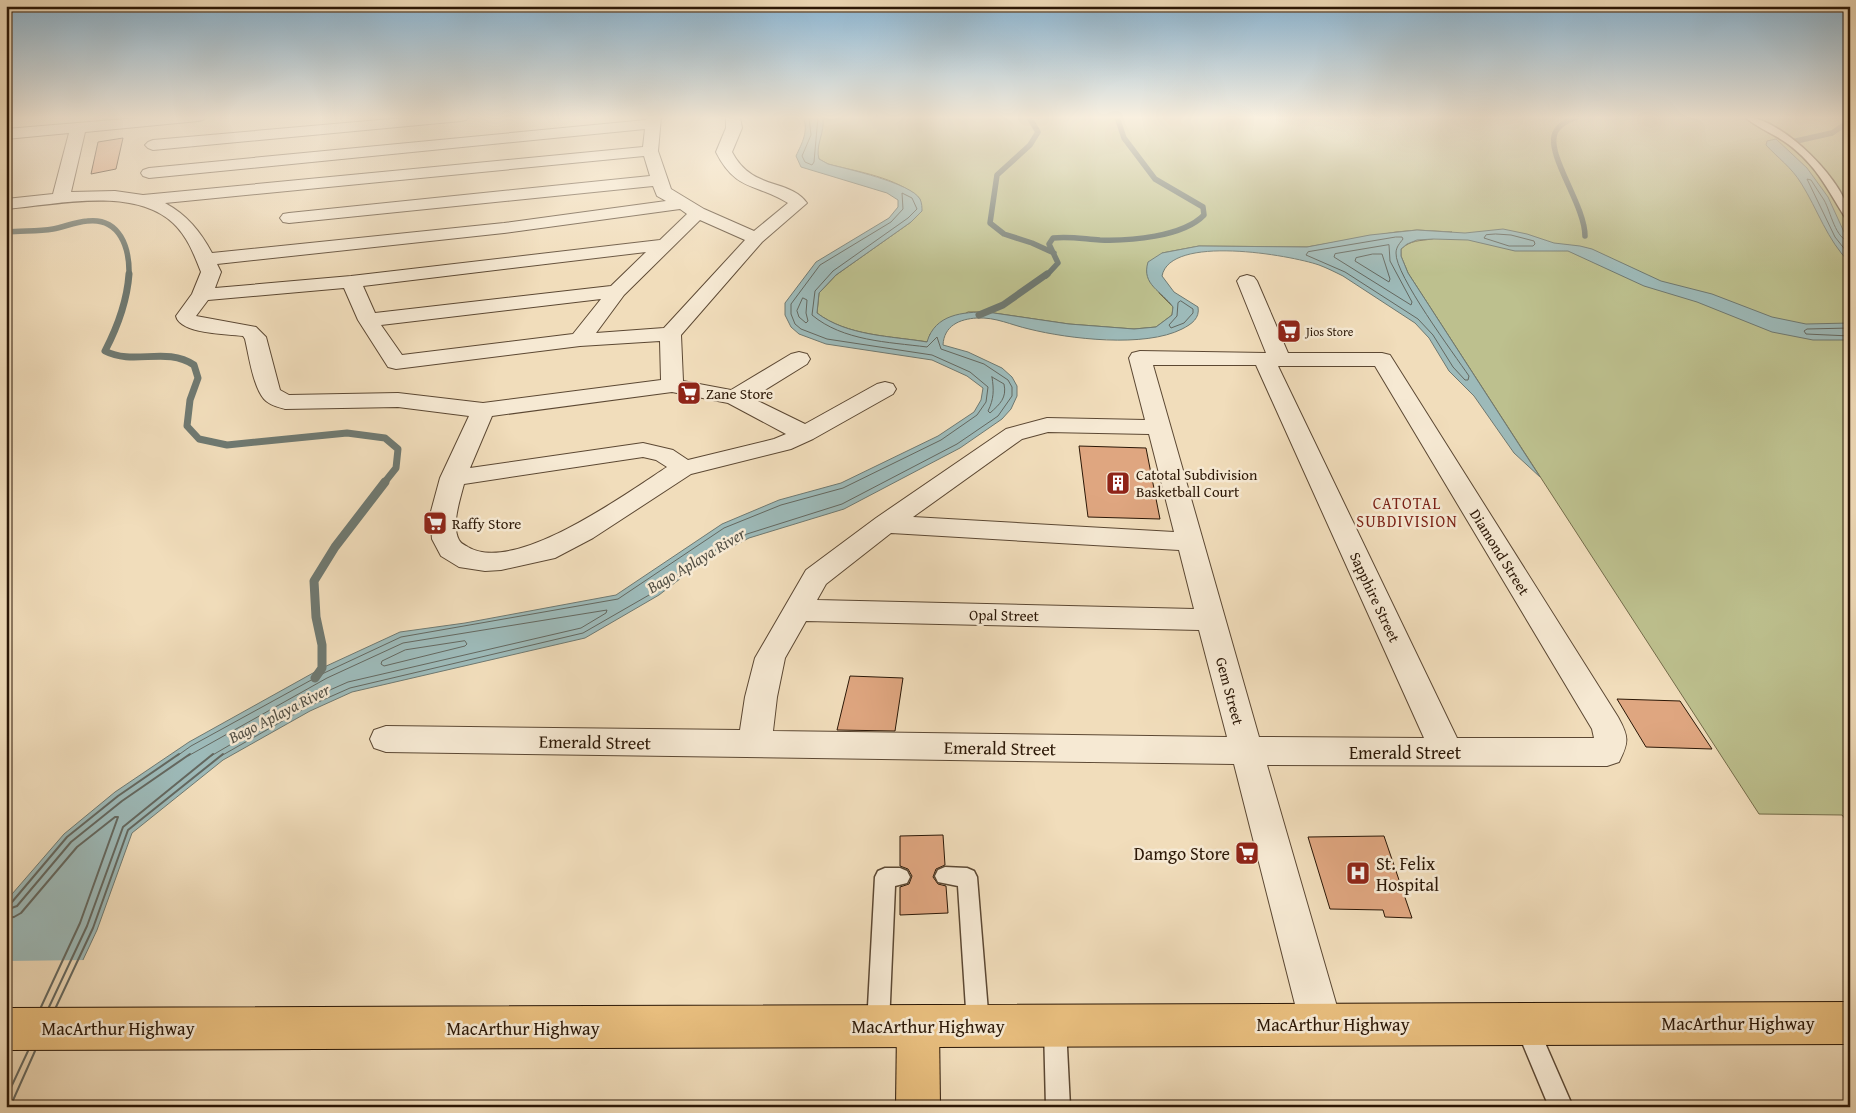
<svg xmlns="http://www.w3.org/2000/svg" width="1856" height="1113" font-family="'Gentium Book Plus',serif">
<rect width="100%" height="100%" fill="#f1ddbb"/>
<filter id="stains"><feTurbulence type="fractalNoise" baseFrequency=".004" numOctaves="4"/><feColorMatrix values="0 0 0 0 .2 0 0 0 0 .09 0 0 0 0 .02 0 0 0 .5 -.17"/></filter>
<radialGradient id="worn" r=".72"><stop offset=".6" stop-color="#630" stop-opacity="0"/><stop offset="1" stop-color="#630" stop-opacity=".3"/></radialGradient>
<path fill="#bdc08e" stroke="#746c4a" d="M822,117H1850V154L1844,157L1850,179V825L1842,815L1759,814L1408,273L1401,256V249C1411,240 1419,241 1432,239C1438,238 1445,234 1452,232L1417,230L1396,232L1307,247L1199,246L1162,253L1159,293L1173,307L1172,315L1156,327L1134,329L1069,324L987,312H968L930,334L928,342C891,336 847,336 817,313L819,293L836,275L911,222L920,199C897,177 858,172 828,164L819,159L817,154Z"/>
<path fill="#9dbab9" stroke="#6f7971" d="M803,117L823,118C825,132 815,146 819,159L828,164C847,169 911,183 920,199C922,203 922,208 922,211L911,222L836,275L819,293L817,313C847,336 891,336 927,342C935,314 963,312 987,312L1069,324L1134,329L1156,327L1172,315L1173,307C1162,291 1141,285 1148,262L1162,253L1199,246L1307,247L1370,235L1417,230L1465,233L1503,229L1527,234L1554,243L1580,246L1592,249L1661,281L1712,294L1772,317L1806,324L1850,323V340H1813L1772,332L1697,302L1644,286L1568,251H1515L1468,240L1433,239L1417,240L1407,244L1401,249V256L1408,273L1540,477L1514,453L1474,396L1449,371L1429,338L1415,323L1343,276C1335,272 1327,268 1319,265C1290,255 1170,234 1162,276L1174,292L1198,307C1200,318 1192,324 1182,329C1145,348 1069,339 1029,329C1011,325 996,317 977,318C959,319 944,326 943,345L968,352L1002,368L1012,377L1017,386V396L1011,409L1002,419L960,448L844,509L749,538L702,562L659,595L585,638L352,692L310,711L223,760L132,833L97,930L14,1107H6V901L64,834L115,792L189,742L322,668L400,632L465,623L616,595L722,524L779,500L841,483L938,436L974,412L981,400L983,388L967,376L932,360L826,344L799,334L791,327L785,315V303L816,262L889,218L898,207V200L887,193L801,167L796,156C802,143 809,131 803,117Z
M1776,139L1807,168L1828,197L1844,232L1850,239V263C1827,240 1818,210 1801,183C1791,167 1778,158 1766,145L1767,141Z"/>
<path fill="#f1ddbb" d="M86,960L18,1104H6V961Z"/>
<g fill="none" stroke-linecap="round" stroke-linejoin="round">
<path stroke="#646860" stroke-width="1" d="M809,117L811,135L802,156L805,162L812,165L814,162L818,117
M1496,234L1511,235L1534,241L1535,244L1533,246H1509L1484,238L1486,235Z
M1396,237H1402L1403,239C1400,243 1396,247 1396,253C1395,275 1454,354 1469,376L1468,380H1465L1453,367L1433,335L1418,319L1345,272L1306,255L1308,252Z
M1850,242C1835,239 1831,212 1824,200C1820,193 1815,187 1811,180L1807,179L1835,237L1850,256
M1389,245L1390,261L1412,302L1411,305L1334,257L1335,254Z
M1373,254H1382L1390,279L1389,282L1355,261L1356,258Z
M803,298L807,300L806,313L808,321L806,323L799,317L797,311Z
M1181,301L1193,309V313L1184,323L1171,328L1169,325L1177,316L1178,303Z
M1850,328L1807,329L1804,331L1806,334L1850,336
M992,377L1004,384C1007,398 1000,404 990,413L988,411C994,399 994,390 992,377Z
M465,641L467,644L465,646L384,666L381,664L382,661L405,650Z
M177,756L191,746L324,673L401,637L618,599L724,528L781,505L843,488L941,440L977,415L986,402L988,387L970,372L932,355L827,339L801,329L795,324L791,314V304L820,265L891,222L903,209L902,193L912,198L917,209L908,218L833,271L815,291L812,315C843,341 888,342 927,347L937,337L941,349L984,364L1008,380L1012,387V396L998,416L957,444L842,504L747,534L700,558L656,591L583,633L350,688L307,707L221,756
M188,756L327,678L403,643L607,610L606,613L581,628L348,682L305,701L211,756"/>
<path stroke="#646860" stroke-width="2" d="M6,904L12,902L67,837L118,796L179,754
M6,910L17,906L71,842L122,801L190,754
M6,918L14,917L21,913L77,847L115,817H118L80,923L41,1007
M49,1007L87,926L123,827L213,754
M56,1007L93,928L128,830L223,754
M6,1098L28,1051
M10,1107L35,1051"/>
<path stroke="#6f7971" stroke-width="5.5" d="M1029,117L1038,132L1030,145L997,175L990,223L1004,234L1032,243L1054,253
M1577,117C1569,120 1559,124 1555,133C1546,155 1585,205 1585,236
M1796,141L1832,133L1850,121
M6,232C21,230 37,232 53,229C64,227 75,222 87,221C120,217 130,248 129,276
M1046,276L1058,263L1049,244L1053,238C1069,236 1084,239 1100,240C1129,241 1183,237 1204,215L1203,207L1155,179L1124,138L1117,117"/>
<path stroke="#6f7971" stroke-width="7" d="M129,274C127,302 118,326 105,351C134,366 166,346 194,365L198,378L190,400L187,426L199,439L227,445L347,433L385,438L398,449L396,468L384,483
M979,315L1003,305L1047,274"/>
<path stroke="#6f7971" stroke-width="9" d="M315,678L322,668V645L316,617L314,581L335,547L385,482"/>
</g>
<path fill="#dfa680" stroke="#2b1706" d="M123,138L116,169L91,174L98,142Z
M1079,446L1146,448L1160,519L1088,517Z
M850,676L903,678L895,731L837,730Z
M1617,699L1680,701L1712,749L1646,747Z
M943,835L945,865L936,869L933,877L938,884L946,886L948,913L900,915V887L909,884L912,876L908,869L900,866V836Z
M1384,836L1412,918L1385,917L1383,910L1330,909L1308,837Z"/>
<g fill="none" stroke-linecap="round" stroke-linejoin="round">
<g stroke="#5c4833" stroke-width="3">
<path id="service" d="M1745,117C1780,116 1850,185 1850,220L1845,217C1826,187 1817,166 1788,144C1775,134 1757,128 1745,117Z
M945,867L967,868L974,871L977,877L989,1024L986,1032L978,1035L970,1032L967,1024L958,886L938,882L935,876L938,870Z
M885,868H900L907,871L910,877L907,883L895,886L889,1025L886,1033L878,1036L870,1033L867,1025L875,877L878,871Z
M1055,1016L1063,1019L1066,1027L1070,1107H1046L1044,1027L1047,1019Z
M1527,1017L1535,1020L1573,1107H1549L1516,1028L1519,1020Z"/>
</g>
<g stroke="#5c4833" stroke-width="2">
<path id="minor" d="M149,117H205L203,120L198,121L85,132L71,192L115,191L143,195L643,147L645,129L149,178L143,176L141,173L143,170L149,168L646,120L647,117H661L658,151L671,189L704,209L754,231L788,203C756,183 736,192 716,152L726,128V117H740L742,128L732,152C752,191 789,178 807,203L762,242L681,335L683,381L731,390L791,354L799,352L807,354L810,359L807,364L752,398L805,424L877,384L885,382L893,384L896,389L893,394L813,439L791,449L691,474L593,538L555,558L501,570L485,571L459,567L441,556L432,539L430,515L440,478L469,416L398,407L285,409C278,407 269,405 264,399C253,386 249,356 245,339L243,336C227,334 180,334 176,316L192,294L201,272C194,254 187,236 173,223C133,186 55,205 6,209V199L53,194L69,133L6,139V129ZM644,156L650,176L289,213L283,214L280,218L283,222L289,223L653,186L657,196L666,201L504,223L212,253C200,231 187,215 165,203ZM680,209L687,214L660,240L351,276L215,288L221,272L217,264L504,233ZM700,220L745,240L664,328L596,333L624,295ZM646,252L611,286L375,313L363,286ZM344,288L358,320L388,367L396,369L580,346L660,341L661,380L483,403L398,393L289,395L280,390L266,337L256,327L196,316L208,300ZM601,299L573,334L402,355L381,325ZM672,392L728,403L786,434L774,439L688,460L673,450L643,443L470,468L492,416ZM643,457L656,460L667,467C627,493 515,575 468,547C465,545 461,544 459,540C451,525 460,500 464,484Z
M414,117H468L466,120L461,121L153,150L148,148L145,145L148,142L153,140Z
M1247,275L1254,277L1257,281L1288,353H1382L1390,355L1618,717C1629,737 1629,742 1619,762L1607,766L1267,765L1342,1024L1336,1039L1321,1045L1306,1039L1300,1024L1234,764L386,752L374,748L370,739L374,730L386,726L740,730L745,697L755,658L806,570L876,518L1006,429L1047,418L1145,420L1129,358L1132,353L1140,351L1266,353L1237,281L1240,277ZM1153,365H1256L1424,738L1259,737ZM1278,366H1375L1592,729L1594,738H1457ZM1048,432L1149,434L1174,532L913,517L1022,439ZM891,533L1179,550L1194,609L817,600L826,584ZM806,621L1199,630L1227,737L773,731L777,697L785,658Z"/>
</g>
<g stroke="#2b1706" stroke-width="2">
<path id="primary" d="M918,1005L933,1011L939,1026L940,1107H896L897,1026L903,1011Z"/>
</g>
<g stroke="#2b1706" stroke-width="2">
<path id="trunk" d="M1850,1002V1044L6,1050V1008Z"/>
</g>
<use href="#service" fill="#f6e9d3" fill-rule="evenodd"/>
<use href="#minor" fill="#f6e9d3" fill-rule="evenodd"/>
<use href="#primary" fill="#e8be7e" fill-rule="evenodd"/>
<use href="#trunk" fill="#e8be7e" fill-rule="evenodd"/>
</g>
<linearGradient id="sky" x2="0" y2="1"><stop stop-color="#8ab6d5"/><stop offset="0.43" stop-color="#f9f0e0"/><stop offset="1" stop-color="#f9f0e0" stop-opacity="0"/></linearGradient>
<rect width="1856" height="273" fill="url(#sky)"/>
<defs>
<g id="supermarket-square" transform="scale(1.25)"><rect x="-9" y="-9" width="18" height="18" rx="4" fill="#8f2418" stroke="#f6e9d3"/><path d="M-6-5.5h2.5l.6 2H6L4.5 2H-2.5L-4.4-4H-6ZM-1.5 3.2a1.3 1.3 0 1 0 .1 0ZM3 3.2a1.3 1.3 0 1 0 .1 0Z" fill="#fff"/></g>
<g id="building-square" transform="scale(1.25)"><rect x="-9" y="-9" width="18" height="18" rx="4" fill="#8f2418" stroke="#f6e9d3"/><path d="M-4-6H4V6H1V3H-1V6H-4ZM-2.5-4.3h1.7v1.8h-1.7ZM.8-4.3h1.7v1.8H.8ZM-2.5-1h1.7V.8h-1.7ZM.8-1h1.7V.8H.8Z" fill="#fff"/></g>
<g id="hospital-square" transform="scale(1.25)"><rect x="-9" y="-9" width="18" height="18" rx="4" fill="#8f2418" stroke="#f6e9d3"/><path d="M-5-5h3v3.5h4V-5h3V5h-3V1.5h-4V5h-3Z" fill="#fff"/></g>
</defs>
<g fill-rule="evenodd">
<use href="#supermarket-square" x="1289" y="331"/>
<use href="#supermarket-square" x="689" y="393"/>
<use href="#building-square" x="1118" y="483"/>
<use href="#supermarket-square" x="435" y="523"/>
<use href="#supermarket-square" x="1247" y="853"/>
<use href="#hospital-square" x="1358" y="873"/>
</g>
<g text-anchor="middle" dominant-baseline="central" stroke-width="5" stroke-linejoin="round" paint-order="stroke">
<g font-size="12" fill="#2b1706" stroke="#f6e9d3" text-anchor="start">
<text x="1306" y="331">Jios Store</text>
</g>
<g font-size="15" fill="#2b1706" stroke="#f6e9d3" text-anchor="start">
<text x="706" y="393">Zane Store</text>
<text x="1136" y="474">Catotal Subdivision<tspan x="1136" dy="17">Basketball Court</tspan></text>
<text x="452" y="523">Raffy Store</text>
</g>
<g font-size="15" fill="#2b1706" stroke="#f6e9d3">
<text transform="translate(1500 552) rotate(58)">Diamond Street</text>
<text transform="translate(1375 597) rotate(65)">Sapphire Street</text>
<text transform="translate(1004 615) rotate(1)">Opal Street</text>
<text transform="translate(1230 691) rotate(75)">Gem Street</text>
</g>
<g font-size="16" letter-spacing="1" fill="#7a1f14" stroke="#f6e9d3">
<text x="1407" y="503">CATOTAL<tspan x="1407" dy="18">SUBDIVISION</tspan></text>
</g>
<g font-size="16" font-style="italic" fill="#535045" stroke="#f6e9d3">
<text transform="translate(696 560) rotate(-31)">Bago Aplaya River</text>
<text transform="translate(279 713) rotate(-27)">Bago Aplaya River</text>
</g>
<g font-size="18" fill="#2b1706" stroke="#f6e9d3">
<text transform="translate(595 742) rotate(1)">Emerald Street</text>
<text transform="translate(1000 748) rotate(1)">Emerald Street</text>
<text x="1405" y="752">Emerald Street</text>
<text x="1738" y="1023">MacArthur Highway</text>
<text x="1333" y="1024">MacArthur Highway</text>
<text x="928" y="1026">MacArthur Highway</text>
<text x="118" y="1028">MacArthur Highway</text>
<text x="523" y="1028">MacArthur Highway</text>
</g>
<g font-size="18" fill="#2b1706" stroke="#f6e9d3" text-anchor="end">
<text x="1230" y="853">Damgo Store</text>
<text x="1376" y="863" text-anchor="start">St. Felix<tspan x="1376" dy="21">Hospital</tspan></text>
</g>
</g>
<rect width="1856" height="1113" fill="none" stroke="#f1ddbb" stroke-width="25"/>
<rect x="8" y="8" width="1841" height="1098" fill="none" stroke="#2b1706" stroke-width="2.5"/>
<rect x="12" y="12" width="1831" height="1088" fill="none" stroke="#2b1706"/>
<rect width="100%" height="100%" filter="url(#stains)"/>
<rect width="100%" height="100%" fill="url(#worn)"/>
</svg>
